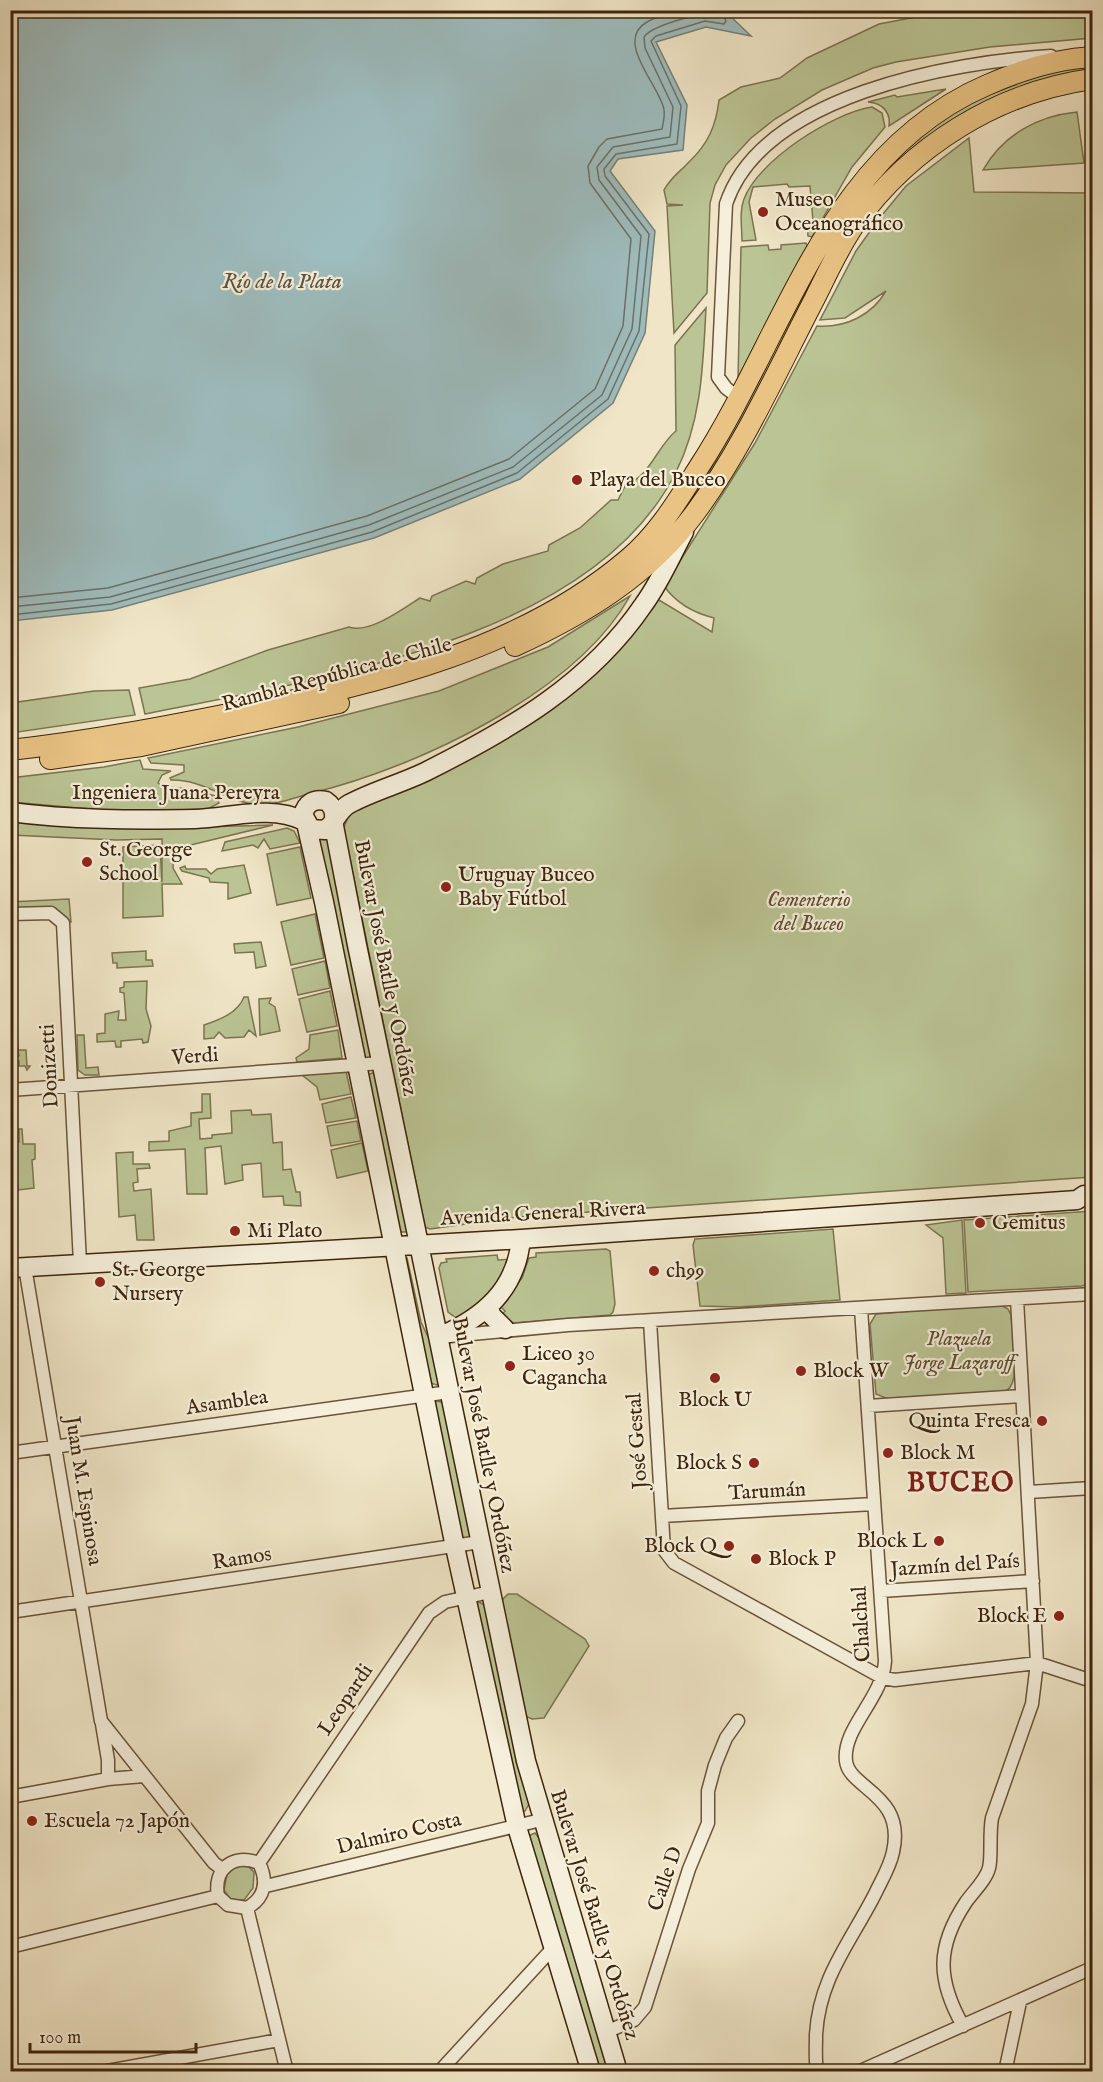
<svg xmlns="http://www.w3.org/2000/svg" width="1103" height="2082" font-family="'IM FELL English',serif">
<rect width="100%" height="100%" fill="#f0e6c7"/>
<filter id="stains"><feTurbulence type="fractalNoise" baseFrequency=".00333" numOctaves="4"/><feColorMatrix values="0 0 0 0 .2 0 0 0 0 .09 0 0 0 0 .02 0 0 0 .5 -.17"/></filter>
<radialGradient id="worn" r=".72"><stop offset=".6" stop-color="#630" stop-opacity="0"/><stop offset="1" stop-color="#630" stop-opacity=".3"/></radialGradient>
<path fill="#bbc494" stroke="#7c7450" stroke-width="1.5" d="M953,10L1092,11V38L990,47L896,62L873,68L822,90L775,119L751,138L726,165L715,185L710,203L707,293L674,333L667,206L683,205L667,204L664,190C671,177 680,172 689,162C708,144 716,126 719,100L741,87L780,78L807,58L879,24Z
M1092,67V71L900,161L710,477L686,510C781,366 823,159 1000,90C1030,78 1060,68 1092,67Z
M946,89L889,126C891,112 882,103 868,102L895,95L897,97Z
M872,107L882,113L885,127L852,167L812,237L808,236L807,222L813,221L810,186L789,187L787,184L753,187L749,202L756,240L742,241C742,227 739,212 744,199C758,161 832,113 872,107Z
M1077,112L1084,163L983,170C1003,135 1037,116 1077,112Z
M969,138L974,192L1092,193V1177L518,1217L430,1229L425,1227L346,840L344,827L350,812L516,731L654,597L712,632L714,618C694,613 676,603 664,586L755,443L817,326C846,328 872,315 886,291L845,318L820,320L856,251L878,220L906,186Z
M806,243L807,246L738,378L741,247L768,245L769,250L781,249V245Z
M706,308C703,364 702,420 676,472C592,641 312,680 145,714L139,688L190,679L268,650L349,627C369,634 403,609 420,598L430,601L432,596L466,581L475,584L477,578L503,564L548,551L549,545L580,528L611,500H618L626,484C649,478 658,445 676,431L675,345Z
M630,596C576,693 416,768 312,793C296,797 274,806 258,805C228,802 203,779 171,780L170,778L184,772V765L151,763L148,758L298,727L439,691L548,647Z
M129,690L135,715L11,733V703L94,691Z
M140,760L143,769L171,771L162,775L158,783L164,787L191,789L215,796L219,803L208,809L124,812L11,802L10,778L104,767Z
M11,818L163,828L273,825L174,849L173,868L182,884H162L163,916L123,918V847L160,845L162,882V839L116,840L11,835Z
M287,828L294,831L300,843L270,849L264,839L258,848L253,845L222,851L225,842Z
M329,832L372,1055L368,1058H364L315,834Z
M300,847L311,898L277,905L267,854Z
M244,865L251,893L228,899V883L210,882L209,878L182,871L180,868L185,866L186,869H206L211,874L217,869Z
M69,899L71,922H67C59,899 30,909 11,908L10,902Z
M315,914L324,958L291,965L281,922Z
M261,942L266,966L256,968L254,952L235,953L234,944Z
M146,951V960H152L153,966L117,968V963H113L112,953Z
M325,961L330,988L298,995L292,969Z
M147,981L146,1009L151,1026L148,1042L143,1043L142,1039L121,1041V1047H116L115,1041L97,1042V1034L105,1033V1014L119,1011L118,1020H126L124,993L120,992V988L124,987V982Z
M11,989H14L18,1050H26L27,1066H30L27,1070L25,1066H19V1061H14V1057L19,1056L18,1051L11,1052V1042L13,1041L11,1036Z
M330,991L337,1026L307,1032L299,999Z
M244,997H248L256,1036L249,1030L244,1037L225,1038L219,1032L214,1038L204,1039V1025C219,1020 238,1013 244,997Z
M271,998L269,1003L275,1007L280,1031L260,1035L259,999Z
M338,1030L342,1058L297,1062L296,1058L309,1049L310,1035Z
M77,1035H84L86,1068L98,1067L99,1075H85L78,1070Z
M346,1071L351,1094L320,1100L317,1087L302,1075Z
M372,1073L376,1074L408,1232H400L368,1075Z
M202,1094H210L211,1118L199,1119L200,1139L212,1138V1135L232,1133L231,1111L251,1110L252,1115L271,1114L273,1143L282,1142L283,1170L291,1169L296,1192H300L301,1206L284,1205L283,1196L263,1197L261,1163L242,1165L243,1180L225,1184L221,1146L205,1148L207,1194H187L185,1149L149,1151V1142L169,1141V1131L191,1126V1113L202,1112Z
M351,1097L356,1118L326,1123L322,1104Z
M357,1121L361,1141L331,1146L327,1126Z
M19,1129H22L23,1144H35V1159L32,1160L34,1188L18,1190L15,1162L11,1161L10,1142H19Z
M362,1143L368,1171L337,1178L331,1150Z
M133,1152V1164H149L150,1168L137,1169L138,1182L133,1183L134,1191L151,1189L154,1240H137L135,1215L119,1217L116,1153Z
M1092,1211L1091,1283L1082,1286L968,1292L964,1220Z
M962,1220L966,1293L946,1294L943,1238L926,1225Z
M833,1229L840,1300L739,1307L700,1306L693,1245L695,1239Z
M606,1249L610,1251L615,1304L613,1312L610,1315L514,1323H506L499,1318L505,1311L501,1307L522,1278L529,1258L536,1257V1253Z
M497,1255L498,1260L513,1259L494,1293L459,1320L448,1312L439,1268L441,1263L447,1262L446,1259Z
M405,1258H407L421,1322L430,1341L439,1383L437,1385L430,1383Z
M999,1304L1008,1309L1011,1315C1012,1333 1022,1382 1006,1391L888,1399L876,1394L870,1324L876,1314Z
M437,1401L444,1403L472,1536L467,1541L462,1538L435,1403Z
M508,1594H517L585,1639L589,1646L544,1718L532,1719L525,1716L501,1601Z
M479,1602L486,1606L529,1804L525,1811H522L477,1603Z
M535,1833L539,1838L610,2071H599L528,1836Z
M247,1865L254,1872L253,1888L244,1900H231L224,1890L227,1874L235,1866Z"/>
<path fill="#9ebdbf" stroke="#778077" stroke-width="1.5" d="M725,11L751,36L706,27L656,42L687,105L683,150L618,159L610,171L655,231L645,333L613,403L520,479L374,538L112,610L11,621V11Z"/>
<g fill="none" stroke-linecap="round" stroke-linejoin="round">
<path stroke="#6e7065" stroke-width="1.5" d="M10,598L108,588L367,516L509,459L595,389L623,326L631,239L590,183L588,166L599,147L607,139L662,129C663,124 665,116 664,110C661,87 613,41 647,22C657,16 671,14 683,10
M10,607L110,597L369,525L513,467L602,395L632,329L641,236L599,180L597,167L613,147L670,137L673,107L645,48L644,37C651,26 698,13 711,14L714,10
M10,615L111,604L372,532L517,473L608,399L639,331L649,234L605,176L604,169L616,154L677,144L681,106L651,41L656,36L705,21L724,24L726,21L721,10"/>
<g stroke="#6a543a" stroke-width="15">
<path id="street" d="M739,398L726,388L718,377L726,204C762,95 952,62 1051,56
M10,914L51,913L63,923L80,1263
M10,1090L382,1063
M25,1267L101,1721L214,1863L222,1869
M650,1321L664,1550L674,1563L883,1678L895,1680L1037,1663L1092,1681
M450,1336L568,1325L1092,1294
M868,1406L1022,1396
M10,1453L449,1392
M1029,1492L1092,1488
M662,1516L874,1504
M881,1591L1033,1581
M10,1612L480,1542
M102,1724L108,1760V1779
M10,1797L108,1779L144,1776
M259,1863L429,1613L445,1602L490,1592
M266,1886L541,1820
M218,1896C213,1869 233,1853 259,1863
M218,1896L228,1905L247,1908
M247,1908L287,2072
M247,1908C265,1898 268,1881 259,1863
M10,1947L218,1896
M963,2026C937,1980 936,1947 966,1902C973,1892 986,1880 989,1868C992,1857 989,1834 992,1818L1032,1704L1037,1663L1017,1299
M606,2032L634,2020L645,2007L689,1869L708,1823V1791L715,1765L726,1738L738,1721
M102,2072L279,2040
M439,2072L553,1948
M817,2072C815,2060 816,2047 816,2035C819,1978 850,1943 875,1894C881,1881 890,1867 893,1852C906,1794 849,1789 846,1761C842,1728 883,1698 885,1661L861,1309
M858,2072L1092,1968
M1005,2072L1020,2002"/>
</g>
<g stroke="#3d240b" stroke-width="21">
<path id="secondary" d="M10,812C72,820 134,820 195,819C230,818 271,804 304,821
M306,823L324,902L455,1547L517,1827L591,2072
M10,1268L521,1239L1077,1200L1084,1195H1092
M488,1307L492,1316L505,1329
M439,1337C484,1317 516,1290 521,1239
M618,2072L526,1761L357,945L334,826C334,815 336,808 326,801C314,798 306,803 303,815L311,829L325,830C335,824 338,810 349,804C373,791 400,784 425,772C509,730 590,684 644,604C660,582 671,556 684,532"/>
</g>
<g stroke="#3d240b" stroke-width="22">
<path id="primary" d="M515,646C585,614 648,576 695,513C743,448 777,371 814,300C827,274 839,247 855,224C911,146 998,92 1092,79
M10,750C91,741 169,726 248,710C381,682 521,650 628,559C658,534 678,500 699,467C786,333 827,154 987,85C1021,70 1055,59 1092,57
M50,759L141,746L339,703"/>
</g>
<use href="#street" stroke="#f5efdb" stroke-width="12"/>
<use href="#secondary" stroke="#f5efdb" stroke-width="18"/>
<use href="#primary" stroke="#e8c384" stroke-width="20"/>
</g>
<g fill="#8f2418" stroke="#f5efdb" stroke-width="2">
<circle cx="763" cy="212" r="6"/>
<circle cx="577" cy="480" r="6"/>
<circle cx="87" cy="862" r="6"/>
<circle cx="446" cy="887" r="6"/>
<circle cx="980" cy="1223" r="6"/>
<circle cx="235" cy="1231" r="6"/>
<circle cx="654" cy="1271" r="6"/>
<circle cx="100" cy="1282" r="6"/>
<circle cx="510" cy="1366" r="6"/>
<circle cx="801" cy="1371" r="6"/>
<circle cx="715" cy="1378" r="6"/>
<circle cx="1042" cy="1421" r="6"/>
<circle cx="888" cy="1453" r="6"/>
<circle cx="754" cy="1463" r="6"/>
<circle cx="939" cy="1541" r="6"/>
<circle cx="729" cy="1546" r="6"/>
<circle cx="756" cy="1559" r="6"/>
<circle cx="1059" cy="1616" r="6"/>
<circle cx="32" cy="1821" r="6"/>
</g>
<g text-anchor="middle" dominant-baseline="central" stroke-width="4.5" stroke-linejoin="round" paint-order="stroke">
<g font-size="21" fill="#3d240b" stroke="#f5efdb" text-anchor="start">
<text x="775" y="200">Museo<tspan x="775" dy="24">Oceanográfico</tspan></text>
<text x="589" y="480">Playa del Buceo</text>
<text x="99" y="850">St. George<tspan x="99" dy="24">School</tspan></text>
<text x="458" y="875">Uruguay Buceo<tspan x="458" dy="24">Baby Fútbol</tspan></text>
<text x="992" y="1223">Gemitus</text>
<text x="247" y="1231">Mi Plato</text>
<text x="112" y="1270">St. George<tspan x="112" dy="24">Nursery</tspan></text>
<text x="666" y="1271">ch99</text>
<text x="522" y="1354">Liceo 30<tspan x="522" dy="24">Cagancha</tspan></text>
<text x="813" y="1371">Block W</text>
<text x="715" y="1400" text-anchor="middle">Block U</text>
<text x="1030" y="1421" text-anchor="end">Quinta Fresca</text>
<text x="900" y="1453">Block M</text>
<text x="742" y="1463" text-anchor="end">Block S</text>
<text x="927" y="1541" text-anchor="end">Block L</text>
<text x="717" y="1546" text-anchor="end">Block Q</text>
<text x="768" y="1559">Block P</text>
<text x="1047" y="1616" text-anchor="end">Block E</text>
<text x="44" y="1821">Escuela 72 Japón</text>
</g>
<g font-size="21" fill="#3d240b" stroke="#f5efdb">
<text transform="translate(337 675) rotate(-15)">Rambla República de Chile</text>
<text x="176" y="793">Ingeniera Juana Pereyra</text>
<text transform="translate(385 968) rotate(79)">Bulevar José Batlle y Ordóñez</text>
<text transform="translate(195 1057) rotate(-4)">Verdi</text>
<text transform="translate(50 1066) rotate(-93)">Donizetti</text>
<text transform="translate(543 1214) rotate(-3)">Avenida General Rivera</text>
<text transform="translate(227 1403) rotate(-8)">Asamblea</text>
<text transform="translate(638 1441) rotate(-94)">José Gestal</text>
<text transform="translate(483 1445) rotate(79)">Bulevar José Batlle y Ordóñez</text>
<text transform="translate(83 1491) rotate(81)">Juan M. Espinosa</text>
<text transform="translate(767 1492) rotate(-3)">Tarumán</text>
<text transform="translate(242 1559) rotate(-9)">Ramos</text>
<text transform="translate(955 1566) rotate(-4)">Jazmín del País</text>
<text transform="translate(862 1624) rotate(-93)">Chalchal</text>
<text transform="translate(346 1700) rotate(-56)">Leopardi</text>
<text transform="translate(399 1834) rotate(-13)">Dalmiro Costa</text>
<text transform="translate(666 1879) rotate(-71)">Calle D</text>
<text transform="translate(594 1915) rotate(73)">Bulevar José Batlle y Ordóñez</text>
</g>
<g font-size="21" font-style="italic" fill="#5c4c2d" stroke="#f5efdb">
<text x="809" y="900">Cementerio<tspan x="809" dy="24">del Buceo</tspan></text>
<text x="959" y="1339">Plazuela<tspan x="959" dy="24">Jorge Lazaroff</tspan></text>
</g>
<g font-size="22" font-style="italic" fill="#5a5241" stroke="#f5efdb">
<text x="282" y="282">Río de la Plata</text>
</g>
<g font-size="27" font-weight="bold" letter-spacing="1.5" fill="#7a1f14" stroke="#f5efdb">
<text x="961" y="1484">BUCEO</text>
</g>
</g>
<rect width="1103" height="2082" fill="none" stroke="#f0e6c7" stroke-width="36"/>
<rect x="12" y="12" width="1079" height="2058" fill="none" stroke="#3d240b" stroke-width="3"/>
<rect x="18" y="18" width="1067" height="2046" fill="none" stroke="#3d240b" stroke-width="1.5"/>
<path d="M30 2043v9h166v-9" fill="none" stroke="#3d240b" stroke-width="3"/>
<text x="39" y="2043" font-size="18" fill="#3d240b" stroke="#f5efdb" stroke-width="4.5" paint-order="stroke">100 m</text>
<rect width="100%" height="100%" filter="url(#stains)"/>
<rect width="100%" height="100%" fill="url(#worn)"/>
</svg>
